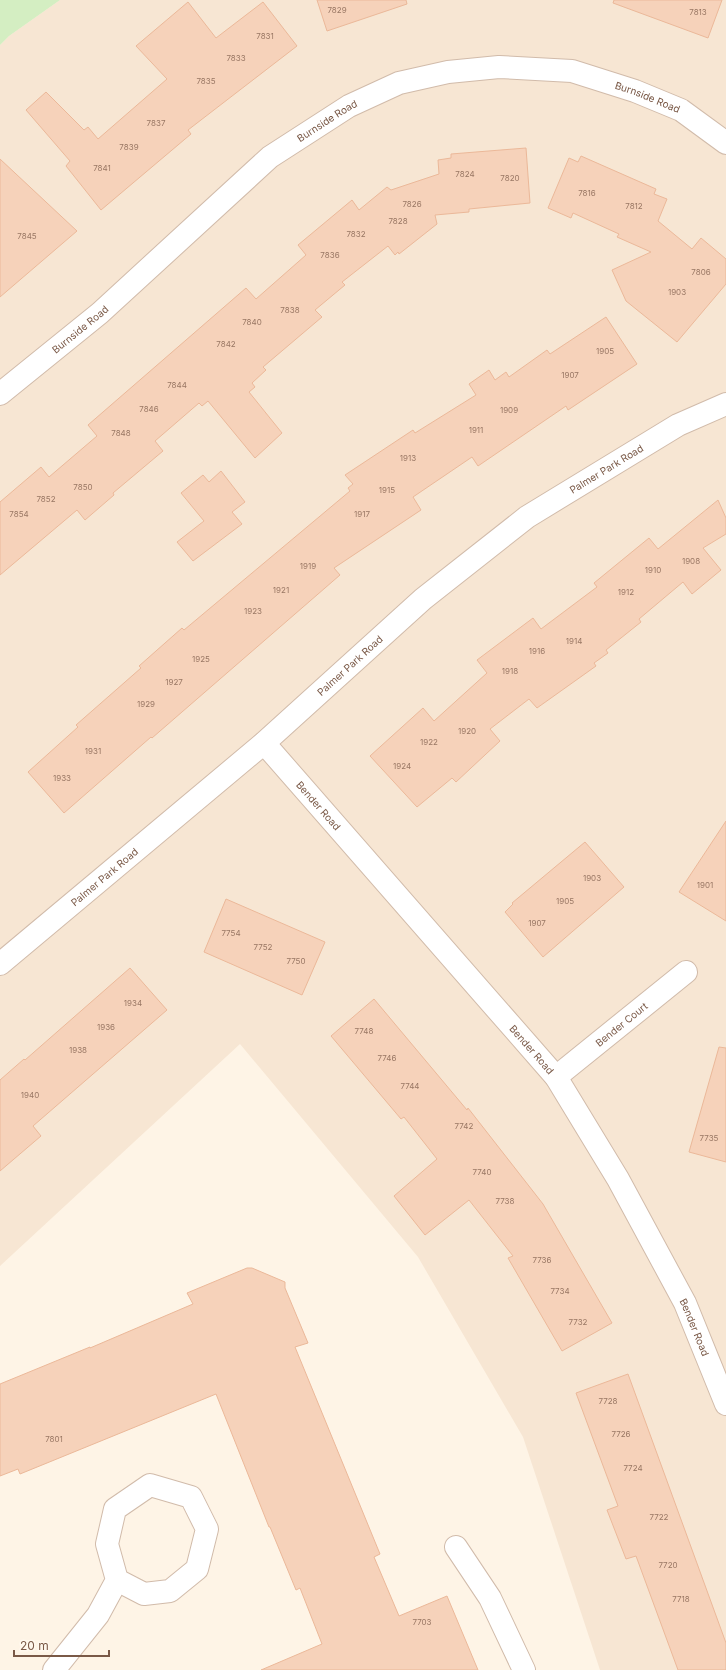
<svg xmlns="http://www.w3.org/2000/svg" width="726" height="1670" font-family="Inter,sans-serif">
<rect width="100%" height="100%" fill="#fef4e6"/>
<path fill="#f7e6d3" d="M60,0H726V1670H600L523,1437L418,1257L240,1044L0,1266V45L9,36Z"/>
<path fill="#d4eec2" d="M0,0H60L9,36L0,45Z"/>
<path fill="#f6d2ba" stroke="#ebb899" d="M317,0H406L407,4L327,31Z
M614,0H722L708,38L613,3Z
M188,2L216,38L263,2L297,46L188,130L191,134L101,210L66,166L70,161L26,110L46,92L84,130L88,127L98,139L167,79L136,46Z
M526,148L530,203L469,209V212L435,215L437,224L399,254L398,252L395,255L388,246L342,282L345,285L315,310L322,317L263,367L266,370L252,383L255,387L249,392L282,433L255,458L208,401L202,406L199,403L155,441L163,451L113,493L114,495L85,520L77,510L0,575V502L41,467L49,477L97,436L88,425L246,288L256,299L306,255L298,245L352,200L359,210L387,187L391,190L439,174L438,160L451,158V154Z
M581,156L656,189L654,194L667,199L658,221L692,249L701,238L726,259V284L677,342L626,301L612,270L651,252L617,237L619,234L573,213L571,218L548,208L569,158L578,162Z
M0,159L77,231L0,297Z
M606,317L637,364L568,410L566,406L478,466L472,457L413,497L421,510L334,568L340,575L152,738L151,737L64,813L28,772L78,727L76,725L141,668L139,666L182,628L184,630L350,491L348,488L353,484L345,475L413,430L415,433L476,395L469,384L489,370L495,380L506,372L509,377L547,350L550,354Z
M221,471L245,502L232,512L242,524L193,561L177,542L204,521L181,493L203,475L209,482Z
M718,500L726,518V534L703,548L721,570L692,594L683,582L639,619L641,622L606,650L608,653L594,663L596,666L537,708L529,699L490,729L500,741L456,782L452,778L417,807L370,756L423,708L434,721L487,673L477,660L533,618L541,629L597,587L594,583L649,538L658,549Z
M726,821V921L679,892Z
M585,842L624,887L543,957L505,912L513,904L512,903Z
M226,899L325,942L302,995L204,952Z
M130,968L167,1010L33,1126L41,1136L0,1171V1080L24,1059L25,1060Z
M374,999L467,1110L468,1108L543,1204L612,1323L562,1351L508,1258L513,1256L469,1200L425,1235L394,1196L437,1159L404,1117L401,1119L331,1036Z
M719,1047L726,1048V1162L689,1152Z
M247,1268H252L285,1282V1288L308,1343L295,1347L380,1554L374,1557L399,1616L447,1596L478,1670H261L322,1644L300,1588L296,1590L270,1527H269L216,1394L20,1474L18,1469L0,1476V1384L90,1347V1348L193,1304L187,1293Z
M628,1374L726,1643V1670H678L636,1556L626,1559L607,1510L618,1506L576,1393Z"/>
<g fill="none" stroke-linecap="round" stroke-linejoin="round">
<g stroke="#d1bbaa" stroke-width="24">
<g id="minor">
<path id="s1" d="M0,394L100,313L270,157L349,106L399,83L448,72L499,67L572,71L635,91L681,110L726,143"/>
<path id="s2" d="M264,743L556,1077L618,1179L685,1303L726,1404"/>
<path id="s3" d="M0,964L264,743L423,599L527,517L678,425L726,404"/>
<path id="s4" d="M556,1077L686,972"/>
<path d="M456,1547L490,1598L524,1670"/>
<path d="M54,1670L98,1615L117,1580L107,1544L115,1509L150,1485L191,1497L207,1529L197,1569L170,1591L144,1594L117,1580"/>
</g>
</g>
<use href="#minor" stroke="#fff" stroke-width="22"/>
</g>
<g text-anchor="middle" dominant-baseline="central" stroke-width="3.5" stroke-linejoin="round" paint-order="stroke">
<g font-size="8" fill="#997764">
<text x="337" y="10">7829</text>
<text x="698" y="12">7813</text>
<text x="265" y="36">7831</text>
<text x="236" y="58">7833</text>
<text x="206" y="81">7835</text>
<text x="156" y="123">7837</text>
<text x="129" y="147">7839</text>
<text x="102" y="168">7841</text>
<text x="465" y="174">7824</text>
<text x="510" y="178">7820</text>
<text x="587" y="193">7816</text>
<text x="412" y="204">7826</text>
<text x="634" y="206">7812</text>
<text x="398" y="221">7828</text>
<text x="356" y="234">7832</text>
<text x="27" y="236">7845</text>
<text x="330" y="255">7836</text>
<text x="701" y="272">7806</text>
<text x="677" y="292">1903</text>
<text x="290" y="310">7838</text>
<text x="252" y="322">7840</text>
<text x="226" y="344">7842</text>
<text x="605" y="351">1905</text>
<text x="570" y="375">1907</text>
<text x="177" y="385">7844</text>
<text x="149" y="409">7846</text>
<text x="509" y="410">1909</text>
<text x="476" y="430">1911</text>
<text x="121" y="433">7848</text>
<text x="408" y="458">1913</text>
<text x="83" y="487">7850</text>
<text x="387" y="490">1915</text>
<text x="46" y="499">7852</text>
<text x="19" y="514">7854</text>
<text x="362" y="514">1917</text>
<text x="691" y="561">1908</text>
<text x="308" y="566">1919</text>
<text x="653" y="570">1910</text>
<text x="281" y="590">1921</text>
<text x="626" y="592">1912</text>
<text x="253" y="611">1923</text>
<text x="574" y="641">1914</text>
<text x="537" y="651">1916</text>
<text x="201" y="659">1925</text>
<text x="510" y="671">1918</text>
<text x="174" y="682">1927</text>
<text x="146" y="704">1929</text>
<text x="467" y="731">1920</text>
<text x="429" y="742">1922</text>
<text x="93" y="751">1931</text>
<text x="402" y="766">1924</text>
<text x="62" y="778">1933</text>
<text x="592" y="878">1903</text>
<text x="705" y="885">1901</text>
<text x="565" y="901">1905</text>
<text x="537" y="923">1907</text>
<text x="231" y="933">7754</text>
<text x="263" y="947">7752</text>
<text x="296" y="961">7750</text>
<text x="133" y="1003">1934</text>
<text x="106" y="1027">1936</text>
<text x="364" y="1031">7748</text>
<text x="78" y="1050">1938</text>
<text x="387" y="1058">7746</text>
<text x="410" y="1086">7744</text>
<text x="30" y="1095">1940</text>
<text x="464" y="1126">7742</text>
<text x="709" y="1138">7735</text>
<text x="482" y="1172">7740</text>
<text x="505" y="1201">7738</text>
<text x="542" y="1260">7736</text>
<text x="560" y="1291">7734</text>
<text x="578" y="1322">7732</text>
<text x="608" y="1401">7728</text>
<text x="621" y="1434">7726</text>
<text x="54" y="1439">7801</text>
<text x="633" y="1468">7724</text>
<text x="659" y="1517">7722</text>
<text x="668" y="1565">7720</text>
<text x="681" y="1599">7718</text>
<text x="422" y="1622">7703</text>
</g>
<g font-size="10" fill="#7a5947" stroke="#fff8ee">
<text stroke="none"><textPath href="#s1" startOffset="763">Burnside Road</textPath></text>
<text stroke="none"><textPath href="#s1" startOffset="427">Burnside Road</textPath></text>
<text stroke="none"><textPath href="#s1" startOffset="103">Burnside Road</textPath></text>
<text stroke="none"><textPath href="#s3" startOffset="784">Palmer Park Road</textPath></text>
<text stroke="none"><textPath href="#s3" startOffset="460">Palmer Park Road</textPath></text>
<text stroke="none"><textPath href="#s2" startOffset="83">Bender Road</textPath></text>
<text stroke="none"><textPath href="#s3" startOffset="136">Palmer Park Road</textPath></text>
<text stroke="none"><textPath href="#s4" startOffset="84">Bender Court</textPath></text>
<text stroke="none"><textPath href="#s2" startOffset="407">Bender Road</textPath></text>
<text stroke="none"><textPath href="#s2" startOffset="730">Bender Road</textPath></text>
</g>
</g>
<path d="M14 1650v6h95v-6" fill="none" stroke="#7a5947" stroke-width="2"/>
<text x="20" y="1650" font-size="12" fill="#7a5947" stroke="#fff8ee" stroke-width="3" paint-order="stroke">20 m</text>
</svg>
